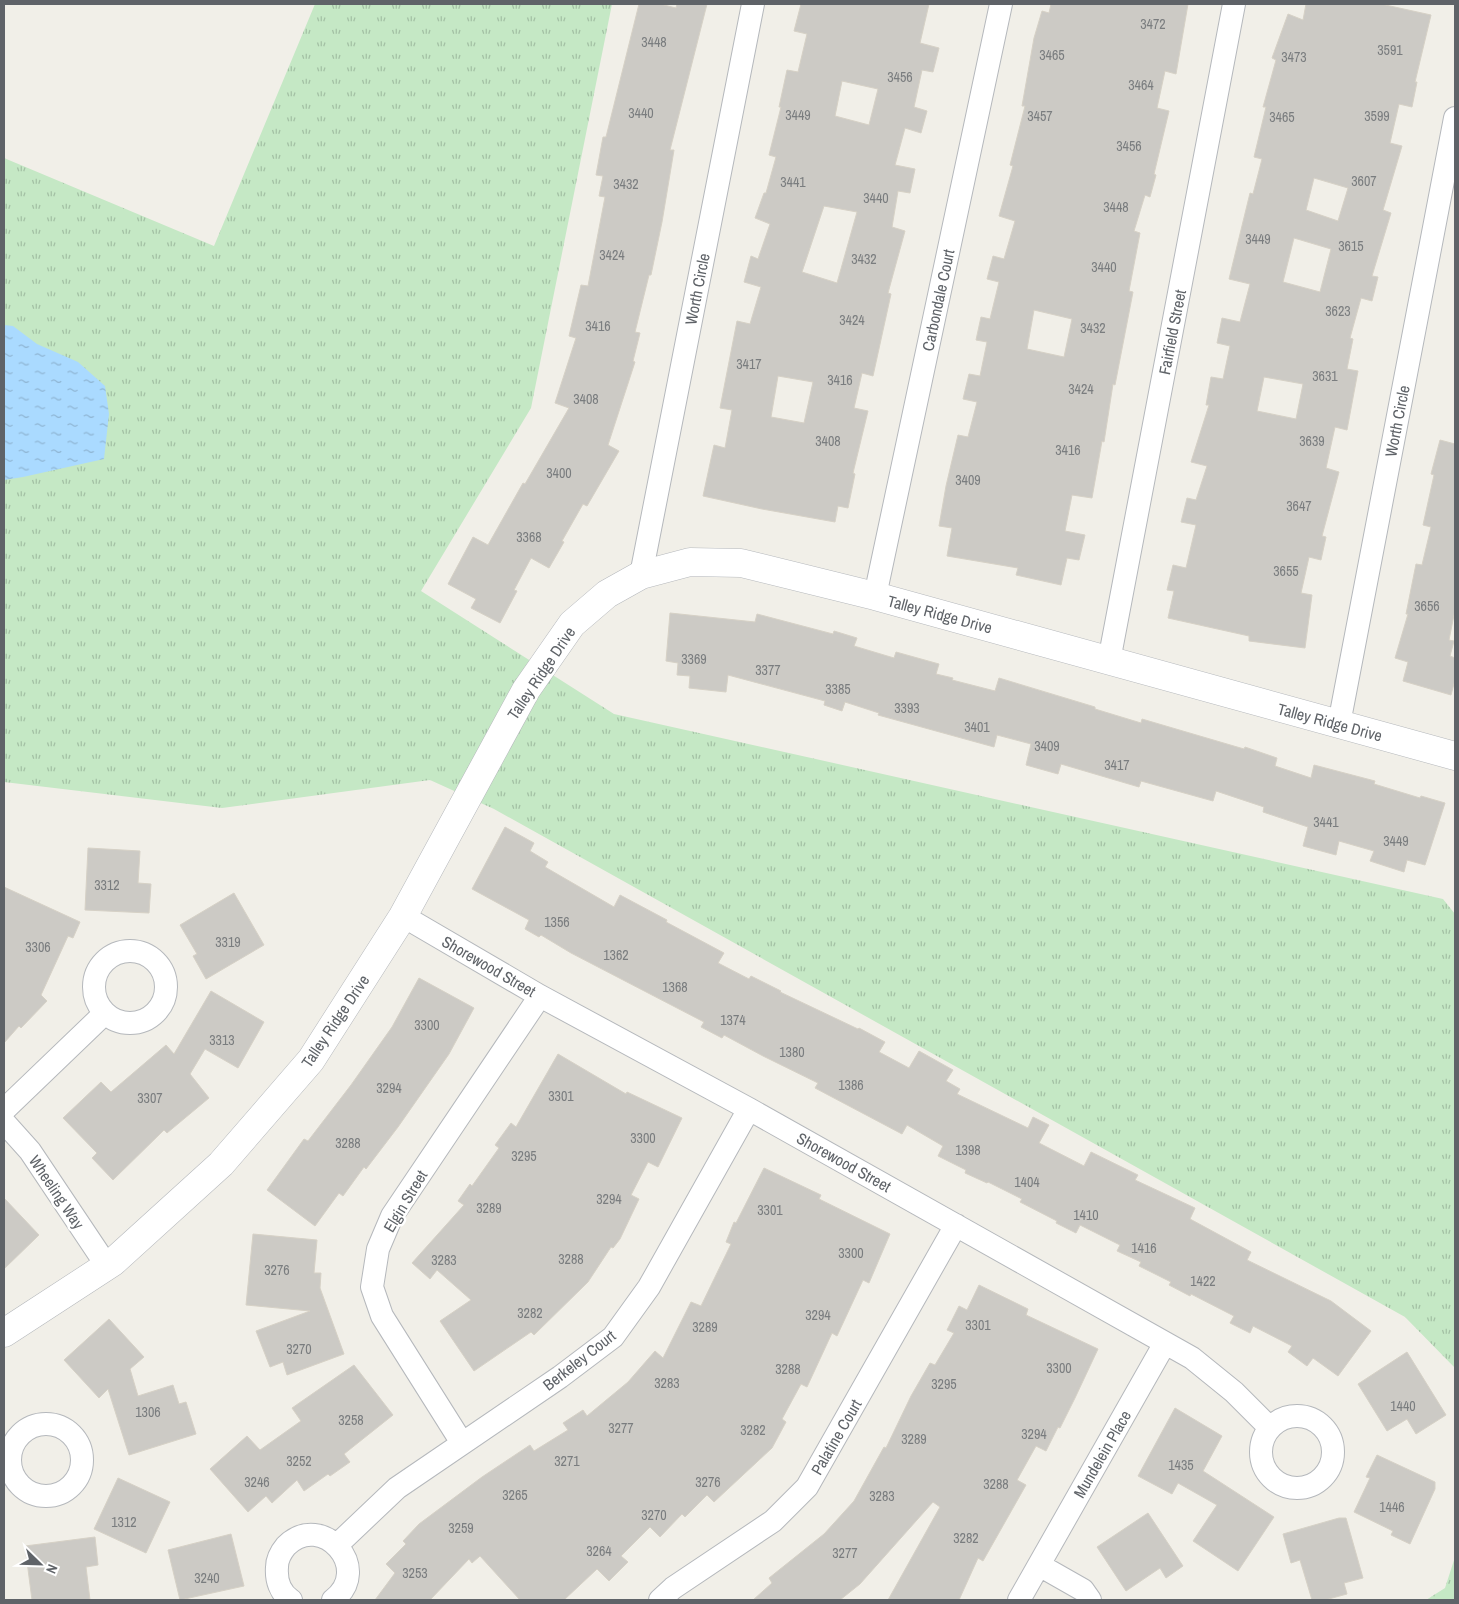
<svg xmlns="http://www.w3.org/2000/svg" width="1459" height="1604" font-family="'Archivo Narrow',sans-serif">
<defs>
<pattern id="grass-tufts" width="24" height="20" patternUnits="userSpaceOnUse" patternTransform="scale(1.25)"><rect width="24" height="20" fill="#c5e8c5"/><path d="M3 7l-1-3M5 7V3M7 7l1-3M15 17l-1-3M17 17v-4M19 17l1-3" fill="none" stroke="#a3c0a4"/></pattern>
<pattern id="water-ripples" width="26" height="14" patternUnits="userSpaceOnUse" patternTransform="scale(1.25)"><rect width="26" height="14" fill="#aadaff"/><path d="M2 4q2-2 4 0t4 0M15 11q2-2 4 0t4 0" fill="none" stroke="#8eb4d2"/></pattern>
</defs>
<rect width="100%" height="100%" fill="#f1efe8"/>
<path fill="url(#grass-tufts)" d="M315,4H612L531,408L421,591L614,714L1443,899L1455,914V1368L1405,1317L494,809L430,780L222,808L4,782V158L214,246Z
M1455,1557V1600H1426L1445,1588Z"/>
<path fill="url(#water-ripples)" d="M4,325L13,326L37,344L78,362L105,386L109,414L104,459L23,477L4,480Z"/>
<path fill="#cccac5" stroke="#d6d1c6" fill-rule="evenodd" d="M639,4H660L676,8L677,4H707L670,150H674L662,222L651,275H649L635,332L640,333L633,361L635,362L608,445L619,451L587,506L583,504L562,541L564,542L549,568L531,558L514,590L517,591L500,623L471,608L476,599L448,584L473,537L488,545L523,483L525,484L569,408L555,403L576,338L569,336L581,285L588,286L605,197L599,196L603,176L596,175L603,137H606Z
M801,4H929L920,43L939,48L933,72L922,70L914,107L927,111L921,133L905,128L895,165L915,169L910,193L898,191L892,227L905,231L888,293L891,294L873,376L862,373L854,408L868,411L853,473L855,474L848,508L838,506L835,522L762,509L703,496L714,445L725,448L732,410L720,408L737,321L750,324L761,287L744,282L751,256L758,259L770,224L755,218L764,193H766L776,157L769,155L781,107H779L787,70L798,72L807,34L794,31ZM842,81L878,89L869,125L835,116ZM824,206L857,212L837,283L802,272ZM778,376L813,382L804,423L771,417Z
M1051,4H1188L1176,74L1165,71L1157,108L1169,111L1154,174L1156,175L1150,197L1145,195L1134,231L1140,233L1129,291L1133,292L1115,385L1113,384L1104,442L1102,441L1092,498L1072,495L1065,531L1085,535L1079,560L1067,558L1061,585L1016,575L1018,568L947,556L952,528L939,526L946,486L958,435L968,437L977,402L963,399L969,374L980,376L987,342L976,340L981,317L990,319L999,282L987,279L993,256L1004,259L1015,221L999,216L1013,166L1010,165L1025,106H1022L1034,38L1042,11L1049,13ZM1034,310L1072,319L1064,357L1027,349Z
M1306,4H1381L1431,15L1415,82H1417L1412,107L1399,104L1390,143L1402,146L1383,210L1391,213L1372,276L1378,277L1372,301L1361,298L1350,338L1353,339L1347,369L1358,371L1347,430L1335,427L1326,468L1339,472L1322,536L1326,537L1321,560L1309,557L1301,593L1312,595L1305,648L1249,641V636L1168,618L1174,591L1167,590L1173,565L1186,568L1196,525L1181,522L1187,498L1196,500L1207,466L1191,462L1209,405H1206L1211,377L1223,379L1230,346L1217,343L1222,318L1240,322L1250,284L1229,279L1250,193L1253,194L1262,159L1254,157L1266,107H1263L1276,60L1272,58L1288,14L1303,20ZM1314,178L1348,188L1338,221L1306,210ZM1294,238L1331,249L1320,292L1283,282ZM1264,377L1303,384L1296,419L1257,411Z
M1440,440L1455,444V610L1449,640L1454,641L1450,656L1455,658V680L1451,695L1403,681L1408,662L1395,658L1408,614H1406L1416,564L1422,565L1431,527L1423,525L1434,475L1431,474Z
M670,613L755,622L757,614L833,634L834,631L857,638L854,646L894,658L896,652L939,664L936,674L953,678L952,680L995,691L999,678L1095,707V709L1141,723L1142,719L1244,749L1245,747L1277,758L1275,766L1311,778L1314,765L1375,781L1374,784L1420,798L1421,796L1445,803L1425,865L1407,860L1404,872L1370,861L1374,851L1339,841L1336,855L1303,846L1308,827L1263,812L1264,807L1216,791L1213,801L1141,781L1139,787L1061,764L1058,774L1026,765L1031,744L997,735L994,747L878,715L879,713L845,702L842,711L824,705L825,701L728,675L726,692L689,688L690,676L677,675L678,663L666,661Z
M505,827L534,843L530,851L548,862L545,867L614,907L620,895L667,920L666,922L724,953L718,963L749,979L751,976L781,991L780,992L858,1029L859,1028L885,1042L879,1052L909,1068L919,1051L953,1070L946,1081L960,1089L957,1094L1028,1128L1033,1117L1049,1125L1039,1143L1084,1166L1091,1152L1138,1175L1135,1180L1195,1208L1190,1219L1251,1252L1247,1260L1331,1301L1371,1331L1338,1376L1313,1358L1307,1366L1288,1352L1292,1346L1253,1326L1250,1333L1230,1323L1234,1316L1191,1294L1190,1296L1169,1285L1171,1282L1139,1266L1141,1262L1117,1251L1120,1245L1080,1225L1076,1233L1056,1223L1057,1221L1020,1202L1022,1199L988,1182L987,1183L965,1173L966,1170L938,1156L943,1146L907,1125L902,1134L815,1088L818,1083L763,1056L724,1035L722,1038L701,1027L704,1022L571,953L541,935L539,937L525,929L529,920L472,889Z
M88,848L140,851L138,883L151,884L149,913L85,910Z
M4,887L80,922L73,938L68,936L41,995L47,1001L21,1028L19,1026L4,1043Z
M234,893L264,945L206,979L193,956L197,954L180,925Z
M419,978L474,1008L449,1054L398,1127L366,1169L364,1167L343,1196L339,1193L315,1226L267,1190L304,1139L308,1141L351,1085L392,1027Z
M211,991L264,1022L238,1068L205,1049L190,1074L209,1098L167,1133L164,1130L113,1180L92,1158L97,1153L63,1118L101,1082L111,1092L166,1045L174,1054Z
M558,1054L626,1094L627,1092L682,1118L658,1167L648,1162L631,1195L639,1199L620,1239L613,1248L611,1247L588,1282L534,1335L531,1332L474,1371L440,1321L471,1300L437,1270L430,1279L412,1263L464,1205L458,1201L470,1184L472,1186L499,1148L495,1145L511,1123L516,1127Z
M764,1168L821,1195L819,1199L890,1234L869,1283L863,1280L837,1336L832,1333L807,1387L801,1384L782,1419L786,1422L772,1448L714,1502L707,1495L685,1517L682,1514L660,1537L650,1527L621,1556L628,1562L609,1581L597,1569L564,1600H520L480,1556L472,1563L469,1559L430,1600H375L395,1573L386,1564L406,1544L403,1541L419,1524L482,1477L530,1445L534,1451L568,1430L563,1423L583,1410L587,1416L628,1382L655,1351L663,1358L691,1302L701,1306L731,1244L726,1242L734,1222L736,1223Z
M4,1198L39,1235L4,1269Z
M253,1234L317,1240L314,1273H321L320,1288L344,1354L287,1375L283,1362L270,1367L256,1331L310,1311L246,1305Z
M979,1285L1028,1309L1026,1315L1098,1349L1075,1398L1060,1428L1058,1427L1046,1451L1036,1446L1017,1480L1026,1485L983,1561L978,1558L959,1600H888L940,1507L933,1502L860,1584L840,1600H753L772,1583L769,1578L824,1534L854,1501L884,1447L886,1448L911,1396L930,1363L935,1365L954,1333L947,1330L959,1306L967,1310Z
M109,1319L144,1357L130,1369L138,1396L173,1385L179,1404L186,1402L196,1434L129,1455L108,1389L99,1398L64,1360Z
M1407,1352L1446,1415L1416,1434L1407,1419L1387,1431L1358,1384Z
M354,1365L393,1415L344,1454L350,1462L330,1476L328,1474L304,1491L297,1480L272,1503L266,1496L248,1512L210,1469L247,1436L260,1450L301,1421L292,1408Z
M1175,1408L1222,1436L1203,1471L1274,1517L1238,1571L1193,1541L1217,1505L1178,1483L1172,1494L1138,1476Z
M1377,1455L1435,1482V1489L1410,1544L1391,1535L1393,1531L1354,1512L1370,1478L1366,1477Z
M118,1478L170,1502L146,1553L94,1529Z
M1148,1513L1183,1566L1166,1578L1160,1568L1126,1591L1097,1547Z
M1339,1518H1346L1363,1578L1344,1583L1347,1594L1325,1600H1312L1300,1560L1291,1563L1283,1534Z
M231,1534L244,1586L180,1600L168,1550Z
M95,1537L98,1565L86,1567L90,1600H32L25,1546Z"/>
<g fill="none" stroke-linecap="round" stroke-linejoin="round">
<g stroke="#b5b8bc" stroke-width="24">
<path id="minor" d="M641,575L753,4
M875,596L1001,4
M1109,661L1234,4
M1339,724L1455,118
M403,916L540,996L749,1109L1192,1358L1234,1392L1270,1428
M94 987a36 36 0 1 1 72 0a36 36 0 1 1-72 0Z
M4,1110L105,1013
M4,1122L30,1151L107,1266
M1261 1452a36 36 0 1 1 72 0a36 36 0 1 1-72 0Z
M10 1460a36 36 0 1 1 72 0a36 36 0 1 1-72 0Z
M462,1443L382,1316L372,1287L378,1249L392,1216L540,996
M337,1545L397,1488L560,1377L613,1337L649,1287L749,1109
M1039,1565L1083,1590L1090,1600
M291,1600C280,1593 276,1580 277,1567C277,1559 281,1552 286,1546C322,1510 374,1569 333,1600
M660,1600L673,1588L773,1521L807,1487L956,1225
M1019,1600L1165,1343"/>
</g>
<g stroke="#b5b8bc" stroke-width="29">
<path id="tertiary" d="M4,1333L113,1262L221,1164L311,1060L403,916L526,690L572,624L607,594L641,575L690,562L741,563L875,596L1455,756"/>
</g>
<use href="#minor" stroke="#fff" stroke-width="22"/>
<use href="#tertiary" stroke="#fff" stroke-width="28"/>
</g>
<g text-anchor="middle" dominant-baseline="central" stroke-width="5" stroke-linejoin="round" paint-order="stroke">
<g font-size="14" fill="#7a7d7f">
<text x="1153" y="24">3472</text>
<text x="654" y="42">3448</text>
<text x="1390" y="50">3591</text>
<text x="1052" y="55">3465</text>
<text x="1294" y="57">3473</text>
<text x="900" y="77">3456</text>
<text x="1141" y="85">3464</text>
<text x="641" y="113">3440</text>
<text x="798" y="115">3449</text>
<text x="1040" y="116">3457</text>
<text x="1377" y="116">3599</text>
<text x="1282" y="117">3465</text>
<text x="1129" y="146">3456</text>
<text x="1364" y="181">3607</text>
<text x="793" y="182">3441</text>
<text x="626" y="184">3432</text>
<text x="876" y="198">3440</text>
<text x="1116" y="207">3448</text>
<text x="1258" y="239">3449</text>
<text x="1351" y="246">3615</text>
<text x="612" y="255">3424</text>
<text x="864" y="259">3432</text>
<text x="1104" y="267">3440</text>
<text x="1338" y="311">3623</text>
<text x="852" y="320">3424</text>
<text x="598" y="326">3416</text>
<text x="1093" y="328">3432</text>
<text x="749" y="364">3417</text>
<text x="1325" y="376">3631</text>
<text x="840" y="380">3416</text>
<text x="1081" y="389">3424</text>
<text x="586" y="399">3408</text>
<text x="828" y="441">3408</text>
<text x="1312" y="441">3639</text>
<text x="1068" y="450">3416</text>
<text x="559" y="473">3400</text>
<text x="968" y="480">3409</text>
<text x="1299" y="506">3647</text>
<text x="529" y="537">3368</text>
<text x="1286" y="571">3655</text>
<text x="1427" y="606">3656</text>
<text x="694" y="659">3369</text>
<text x="768" y="670">3377</text>
<text x="838" y="689">3385</text>
<text x="907" y="708">3393</text>
<text x="977" y="727">3401</text>
<text x="1047" y="746">3409</text>
<text x="1117" y="765">3417</text>
<text x="1326" y="822">3441</text>
<text x="1396" y="841">3449</text>
<text x="107" y="885">3312</text>
<text x="557" y="922">1356</text>
<text x="228" y="942">3319</text>
<text x="38" y="947">3306</text>
<text x="616" y="955">1362</text>
<text x="675" y="987">1368</text>
<text x="733" y="1020">1374</text>
<text x="427" y="1025">3300</text>
<text x="222" y="1040">3313</text>
<text x="792" y="1052">1380</text>
<text x="851" y="1085">1386</text>
<text x="389" y="1088">3294</text>
<text x="561" y="1096">3301</text>
<text x="150" y="1098">3307</text>
<text x="643" y="1138">3300</text>
<text x="348" y="1143">3288</text>
<text x="968" y="1150">1398</text>
<text x="524" y="1156">3295</text>
<text x="1027" y="1182">1404</text>
<text x="609" y="1199">3294</text>
<text x="489" y="1208">3289</text>
<text x="770" y="1210">3301</text>
<text x="1086" y="1215">1410</text>
<text x="1144" y="1248">1416</text>
<text x="851" y="1253">3300</text>
<text x="571" y="1259">3288</text>
<text x="444" y="1260">3283</text>
<text x="277" y="1270">3276</text>
<text x="1203" y="1281">1422</text>
<text x="530" y="1313">3282</text>
<text x="818" y="1315">3294</text>
<text x="978" y="1325">3301</text>
<text x="705" y="1327">3289</text>
<text x="299" y="1349">3270</text>
<text x="1059" y="1368">3300</text>
<text x="788" y="1369">3288</text>
<text x="667" y="1383">3283</text>
<text x="944" y="1384">3295</text>
<text x="1403" y="1406">1440</text>
<text x="148" y="1412">1306</text>
<text x="351" y="1420">3258</text>
<text x="621" y="1428">3277</text>
<text x="753" y="1430">3282</text>
<text x="1034" y="1434">3294</text>
<text x="914" y="1439">3289</text>
<text x="299" y="1461">3252</text>
<text x="567" y="1461">3271</text>
<text x="1181" y="1465">1435</text>
<text x="257" y="1482">3246</text>
<text x="708" y="1482">3276</text>
<text x="996" y="1484">3288</text>
<text x="515" y="1495">3265</text>
<text x="882" y="1496">3283</text>
<text x="1392" y="1507">1446</text>
<text x="654" y="1515">3270</text>
<text x="124" y="1522">1312</text>
<text x="461" y="1528">3259</text>
<text x="966" y="1538">3282</text>
<text x="599" y="1551">3264</text>
<text x="845" y="1553">3277</text>
<text x="415" y="1573">3253</text>
<text x="207" y="1578">3240</text>
</g>
<g font-size="16" fill="#5f6368" stroke="#fff">
<text transform="translate(697 289) rotate(-79)">Worth Circle</text>
<text transform="translate(938 300) rotate(-78)">Carbondale Court</text>
<text transform="translate(1172 332) rotate(-79)">Fairfield Street</text>
<text transform="translate(1397 421) rotate(-79)">Worth Circle</text>
<text transform="translate(940 614) rotate(15)">Talley Ridge Drive</text>
<text transform="translate(541 673) rotate(-56)">Talley Ridge Drive</text>
<text transform="translate(1330 722) rotate(15)">Talley Ridge Drive</text>
<text transform="translate(489 966) rotate(30)">Shorewood Street</text>
<text transform="translate(335 1021) rotate(-56)">Talley Ridge Drive</text>
<text transform="translate(844 1162) rotate(29)">Shorewood Street</text>
<text transform="translate(57 1192) rotate(56)">Wheeling Way</text>
<text transform="translate(405 1201) rotate(-59)">Elgin Street</text>
<text transform="translate(579 1360) rotate(-38)">Berkeley Court</text>
<text transform="translate(836 1437) rotate(-60)">Palatine Court</text>
<text transform="translate(1102 1454) rotate(-60)">Mundelein Place</text>
</g>
</g>
<rect width="1459" height="1604" fill="none" stroke="#5f6368" stroke-width="10"/>
<g transform="translate(40 1564) rotate(113)" stroke="#ffffff" stroke-width="4" paint-order="stroke">
<path d="M0-4L9 19L0 12L-9 19Z" fill="#5f6368"/>
<text y="-8" font-size="14" font-weight="bold" text-anchor="middle" fill="#5f6368">N</text>
</g>
</svg>
